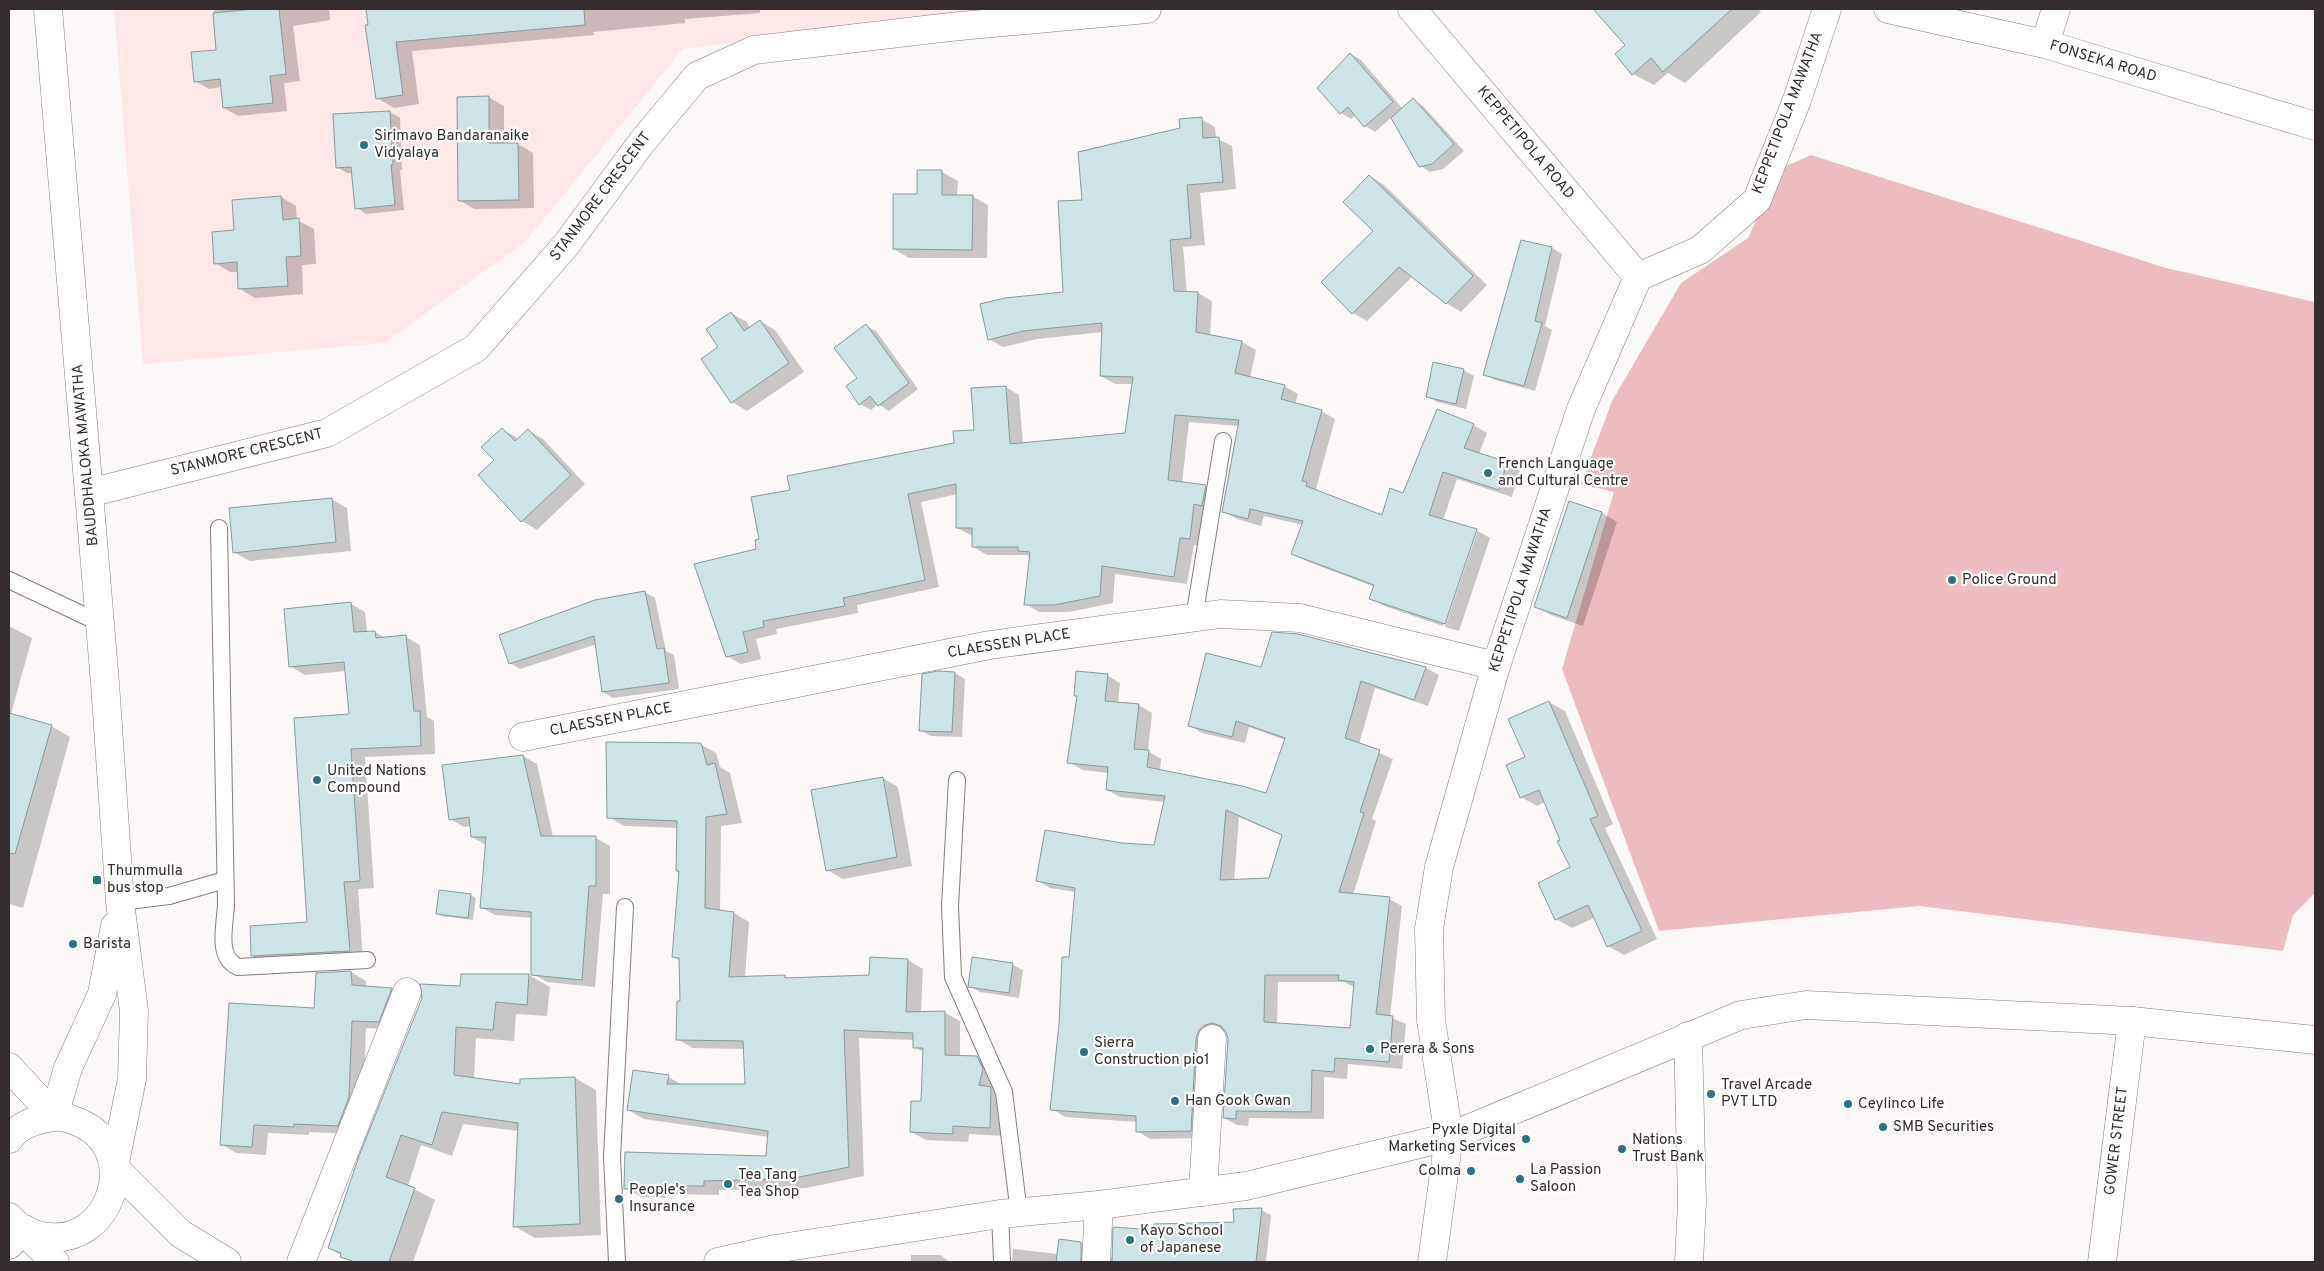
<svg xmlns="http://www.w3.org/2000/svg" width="2324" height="1271" font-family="Overpass,sans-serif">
<rect width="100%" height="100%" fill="#fcf8f8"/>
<path fill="#ffe7e8" d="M114,9H985L683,49L525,242L384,343L143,364Z"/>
<path fill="#ecbcc0" d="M1811,155L2166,268L2315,302V893L2293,915L2283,951L1919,906L1659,931L1562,669L1614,492L1581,484L1612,401L1681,283L1748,238L1779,169Z"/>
<path fill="#0003" fill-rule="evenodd" d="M214,9H329L330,20L293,26L300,81L284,83L287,111L238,116L224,108L222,87L209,89L195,81L218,51Z
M368,9H760V13L685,19V23L593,32L594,35L412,51L419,104L394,108L377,98Z
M1595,9H1758L1761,12L1685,83L1668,73L1654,85L1633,74L1627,45Z
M1351,54L1361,60L1403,109L1413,100L1423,106L1464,151L1443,169L1430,172L1420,166L1392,117L1375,132L1365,126L1356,115L1351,119L1341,113Z
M488,97L504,106V144H518L533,153L534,208L474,209L459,200Z
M390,112L400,118L402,170H400L404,210L366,214L357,208L353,173H347L337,167L335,115Z
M1201,119L1215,127L1216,138L1232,146L1236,189L1200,193L1205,245L1183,247L1187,293H1198L1212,301L1210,336L1242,342L1256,350L1250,378L1284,386L1298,394L1295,404L1321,411L1335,419L1316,489L1320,493L1382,516L1473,425L1487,433L1479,454L1507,463L1520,471L1512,497L1457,479L1443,520L1476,530L1490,538L1459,631L1445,627L1477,532H1475L1443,626L1384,606L1371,598L1375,587L1306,561L1292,553L1303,525L1264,516L1261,526L1237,519L1223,511L1239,426L1189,422L1182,483L1205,486L1219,494L1204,546L1194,545L1187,584L1115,574L1113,603L1069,612H1039L1025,604L1030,557L1027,555H987L973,547V536L957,528L958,494L921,502L939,587L857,605L858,613L776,629L777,634L756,639L761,659L741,664L727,656L760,540L791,491L955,444L975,432L1006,387L1019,395L1023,444L1126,434L1133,384H1115L1101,376L1103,332L1037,339L1003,347L989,339L1064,293L1083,201L1181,129Z
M918,171L942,172L958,181L957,196H972L988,205L987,258H909L894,249L918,195Z
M1370,176L1384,185L1487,285L1461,312L1446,303L1413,276L1367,321L1353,313L1374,231Z
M281,197L296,206L297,220L314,229L316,264L302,265L303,294L255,298L240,289L239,272H230L215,263L235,231Z
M1552,248L1562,254L1545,326L1552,330L1535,391L1495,380L1485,374Z
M731,313L747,322L750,328L760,321L775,330L804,372L747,411L732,402L720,348Z
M866,326L876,331L918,389L889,411L878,404L871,410L860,404L859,379Z
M1463,370L1474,376L1466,409L1437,402L1427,396Z
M502,429L519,439L528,430L543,439L585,484L537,530L522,521L495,460Z
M331,499L347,508L351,551L250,561L234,552Z
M1570,503L1602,513L1617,522L1583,626L1551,615L1536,607Z
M645,592L655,598L666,651L674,655L679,689L613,698L603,692L597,644L520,669L510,663Z
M351,604L365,612L367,632H375L387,639L406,637L420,645L427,717L434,721L435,754L365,757L374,888L358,889L363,959L267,964L252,956L308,923L350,715L346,671L305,675L290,666Z
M9,626L32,638L11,714L51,726L70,737L23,908L9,904Z
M1298,635L1426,668L1439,675L1428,706L1375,688L1359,744L1393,759L1372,819L1376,821L1353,895L1389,899L1402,906L1390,1017L1406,1024L1402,1069L1348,1064L1347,1079L1324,1077V1119L1249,1118L1248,1126L1237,1125L1224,1118L1229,1039L1227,1030L1218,1032L1204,1138L1150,1139L1137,1131V1122L1065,1117L1052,1109L1070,959L1075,892L1050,888L1037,880L1122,844L1155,846L1165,802L1120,797L1107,790L1109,773L1082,770L1069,762L1107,675L1120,683L1118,704L1139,705L1152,713L1148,751L1161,759L1160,771L1266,795L1285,740L1249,727L1245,743L1202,733L1189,725L1262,668ZM1239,817L1283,836L1270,880L1234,881ZM1278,982H1344L1354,987L1351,1030L1277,1024Z
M955,673L965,679L962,737L931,736L920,730Z
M1549,702L1565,711L1613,824L1605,828L1657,939L1624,955L1608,946L1594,918L1572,928L1556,919L1572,868L1545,802L1537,806L1521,797L1526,758Z
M700,744L716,753L720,767L730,773L742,823L721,826L720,911L734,913L749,922L745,977L784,976L790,979L871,977L908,960L923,969L921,1013L944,1012L960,1021V1056L977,1057L992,1066L1006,1097L1005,1136L969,1134L968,1142L926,1140L911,1132L922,1102L924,1052L914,1047V1040L859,1038L864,1176L806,1188L719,1190V1195L666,1194V1198L641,1197L625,1188L767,1157L769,1137L644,1119L628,1110L668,1077L683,1085L746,1086L745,1049L693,1048L677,1039L682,1002L681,961L673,957L680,872L677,870L678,828L624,826L609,817Z
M523,756L537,764L553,837L596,838L610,846V894H603L595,987L547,982L533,974L532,918L495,915L481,907L486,845L472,837L471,826L464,827L450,819Z
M883,778L898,787L912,866L843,879L827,870Z
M441,891L471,895L476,898L473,920L442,916L438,913Z
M1013,965L1023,970L1019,998L980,992L970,986Z
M351,972L366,981V987L392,989L406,997L393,1029L366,1028L363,1106L353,1134L309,1132V1135L268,1133L266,1155L236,1153L221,1144Z
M462,975H529L550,987L547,1016L516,1014L514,1041L476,1038L474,1079L521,1085L575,1078L596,1090L601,1235L535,1238L514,1226L519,1131L463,1124L452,1156L421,1145L408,1186L435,1200L413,1262H352L329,1248L461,987Z
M1261,1210L1271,1215L1266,1262H1111L1115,1229L1155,1231L1235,1223Z
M1060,1240L1081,1243L1091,1248V1262H1012L1013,1249L1058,1254Z
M911,1255H940L950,1262H911Z"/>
<path fill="#cee3e6" stroke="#869a9d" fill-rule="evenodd" d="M255,9H279L286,74L270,76L273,103L223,108L220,79L194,82L191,52L216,50L213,13Z
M366,9H584L585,25L396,42L403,95L376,99L365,25H368Z
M1593,9H1732L1663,72L1651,58L1632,75L1615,54L1625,45Z
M1350,53L1393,102L1364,127L1348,107L1340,114L1317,88Z
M489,96V143H518L519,200L458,201L457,97Z
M1413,98L1454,144L1432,164L1419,167L1391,118Z
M390,111L393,165H391L395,205L355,209L351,167L336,168L333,114Z
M1202,117L1203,138L1219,137L1223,182L1187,185L1191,238L1170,240L1174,291L1198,292L1196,332L1242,341L1235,373L1285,385L1281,399L1322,410L1302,481L1307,482L1306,486L1382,515L1390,488L1403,493L1437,409L1474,424L1464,448L1507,462L1499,490L1443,472L1429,515L1477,529L1445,624L1369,599L1374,585L1291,554L1303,521L1250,509L1248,519L1222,512L1239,420L1175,415L1168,480L1206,485L1202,506L1194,504L1190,539L1180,538L1174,577L1102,566L1100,596L1054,605H1024L1030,552L1018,551V547H972V528H956V484L908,494L925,580L843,598L845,606L763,621L764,627L743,632L748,652L726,657L694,564L756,549L755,540L759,539L751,497L790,490L787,476L954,443L953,431L974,430L971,388L1006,386L1010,444L1125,433L1133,377L1100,376L1102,323L1023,331L988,340L980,304L1005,298L1063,292L1058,201L1082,200L1078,152L1180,128L1179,119Z
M917,170H942V195H973L972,250L893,249V194H917Z
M1369,175L1473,276L1446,304L1399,267L1352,314L1321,282L1373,231L1343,202Z
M281,196L283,220L299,218L301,256L286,257L288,286L238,289L237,262L214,264L212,232L234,230L232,200Z
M1521,240L1552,247L1535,321L1542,323L1524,386L1483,375Z
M731,312L744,331L760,320L789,363L731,403L701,359L718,347L706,329Z
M866,324L909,383L878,406L870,396L859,405L846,386L857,378L834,348Z
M1433,362L1464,369L1456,404L1426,397Z
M502,428L515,441L528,429L571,475L521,522L478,475L494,460L481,447Z
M332,498L336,542L233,553L229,508Z
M1569,501L1602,512L1567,618L1534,607Z
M645,591L657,649L664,648L669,683L602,692L594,636L509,664L499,635L595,600Z
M351,602L354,632L375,631L376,638L406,635L414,711H420L421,746L351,749L360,881L344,882L350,951L251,956L250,926L307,922L294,718L349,714L344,662L289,667L284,609Z
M1272,632L1298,634L1426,667L1414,700L1361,681L1345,738L1380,750L1360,812L1364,813L1339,892L1390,897L1376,1014L1393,1016L1389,1062L1335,1058L1334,1072L1312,1070L1311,1112L1236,1111V1119L1223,1118L1228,1039L1226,1032L1221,1026L1212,1023L1205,1025L1199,1030L1196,1038L1191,1131L1136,1132V1116L1050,1110L1059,1024L1062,957H1069L1075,888L1036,881L1045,830L1122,843L1154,845L1165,796L1106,790L1108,767L1067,763L1077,696H1074L1076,671L1108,674L1105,701L1139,704L1134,749L1149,750L1147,767L1242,786L1266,793L1285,738L1236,721L1232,737L1188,726L1206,653L1261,667ZM1226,810L1282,835L1269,878L1220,880ZM1265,975H1339L1338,980L1354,982L1350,1028L1264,1022Z
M938,671L955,672L952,732L919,731L922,674Z
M1549,701L1598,816L1590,819L1642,931L1607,947L1588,905L1555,920L1538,883L1570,867L1557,841L1560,840L1539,790L1520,798L1506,765L1525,757L1508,719Z
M9,713L52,725L15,854L9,853Z
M606,742L701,743L707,765L715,763L727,814L706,817L705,908L734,912L729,977L785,975V978L869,975L870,957L908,959L906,1012L945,1011V1055L977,1056L983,1069L979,1085L991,1087L990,1128L953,1126V1134L910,1132L911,1101H921L923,1048H913V1033L844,1030L849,1167L790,1179L704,1181V1186H650V1189H624L625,1152L766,1156L768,1131L627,1110L633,1070L669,1075L667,1084H745L743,1041L676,1040L677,1001H680L679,958L672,957L679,871H676L677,821L607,818Z
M523,755L541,836H596V886H589L582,980L531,975V912L480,908L486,837H471L469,817L449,820L442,765Z
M883,777L897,857L826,871L811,790Z
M439,890L471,894L468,918L436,914Z
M972,957L1013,963L1009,993L968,987Z
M351,971L352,985L392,988L379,1022L352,1021L349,1097L338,1126L294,1124V1127L254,1125L252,1147L220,1145L229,1003L314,1008L316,973Z
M461,974H529L527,1005L496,1002L493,1030L456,1027L454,1075L520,1084V1079L575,1077L580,1224L513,1227L518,1123L442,1112L432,1145L401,1135L386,1177L415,1188L389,1262H355L340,1257L341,1253L328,1248L359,1156L422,998L420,984L460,986Z
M1262,1208L1256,1262H1112L1113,1227L1154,1230V1224L1234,1222L1233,1209Z
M1059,1239L1081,1242V1262H1056Z"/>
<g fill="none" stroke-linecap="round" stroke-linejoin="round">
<g stroke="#8c7a7b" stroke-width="18">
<path id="lane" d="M219,528L226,905C225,926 216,957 238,967L367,960
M9,580L100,623
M1194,618L1223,441
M957,780L950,906L953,977L1004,1092L1019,1213
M120,902L169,896L225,880
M1000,1214L1002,1262
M617,1262L612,1157L625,907"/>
</g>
<g stroke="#8c7a7b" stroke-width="29">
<path id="street" d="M1412,9L1638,277
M1888,9L2045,44L2315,126
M2045,44L2056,9
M89,493L327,433L476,348L566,245L642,142L697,76L754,50L950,27L1147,9
M523,737L990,645L1220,614L1300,618L1496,666
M1688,1036L1692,1202L1689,1262
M1203,1192L1212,1039
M9,1245L24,1229
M301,1262L407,992
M1096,1262L1099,1205
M1432,1262L1449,1137L1431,1020L1429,929L1439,867L1496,666L1581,409L1638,277L1700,250L1757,200L1797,100L1827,9
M2102,1262L2132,1021"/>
</g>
<g stroke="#8c7a7b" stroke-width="29">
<path id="primary" d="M48,9L105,683L120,902L134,1011L132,1079L114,1167
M54,1116L68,1068L102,994L115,926"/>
</g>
<g stroke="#8c7a7b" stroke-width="29">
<path id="highway" d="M9,1067L54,1116
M9,1139C19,1125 33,1121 48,1118C58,1115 69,1118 78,1122C144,1149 111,1250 42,1236C36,1235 29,1232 24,1229
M114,1167L181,1234L227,1262
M9,1217L55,1262
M718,1262L775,1249L1000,1214L1099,1205L1246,1186L1449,1137L1741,1015L1806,1005L2132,1021L2315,1040"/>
</g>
<use href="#lane" stroke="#fff" stroke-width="16"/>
<use href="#street" stroke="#fff" stroke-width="28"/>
<use href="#primary" stroke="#fff" stroke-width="28"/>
<use href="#highway" stroke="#fff" stroke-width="28"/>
</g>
<g fill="#2b737d" stroke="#fff" stroke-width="2">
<circle cx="364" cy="145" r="5"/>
<circle cx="1488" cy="473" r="5"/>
<circle cx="1952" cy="580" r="5"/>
<circle cx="317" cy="780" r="5"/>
<rect x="92" y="875" width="10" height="10" rx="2.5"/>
<circle cx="73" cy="944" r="5"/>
<circle cx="1370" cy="1049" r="5"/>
<circle cx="1084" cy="1052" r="5"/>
<circle cx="1711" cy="1094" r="5"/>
<circle cx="1175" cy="1101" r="5"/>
<circle cx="1848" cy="1104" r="5"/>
<circle cx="1883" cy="1127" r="5"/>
<circle cx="1526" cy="1139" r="5"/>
<circle cx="1622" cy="1149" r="5"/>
<circle cx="1471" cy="1171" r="5"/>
<circle cx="1520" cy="1179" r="5"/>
<circle cx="728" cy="1184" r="5"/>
<circle cx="619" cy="1199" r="5"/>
<circle cx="1130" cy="1240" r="5"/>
</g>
<g text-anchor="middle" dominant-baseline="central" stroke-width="4.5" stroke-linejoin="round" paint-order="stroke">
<g font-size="15" fill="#342c2d" stroke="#fff">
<text transform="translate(2103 62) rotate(17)">FONSEKA ROAD</text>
<text transform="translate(1788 113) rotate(-69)">KEPPETIPOLA MAWATHA</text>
<text transform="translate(1525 143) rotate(50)">KEPPETIPOLA ROAD</text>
<text transform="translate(601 197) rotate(-53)">STANMORE CRESCENT</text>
<text transform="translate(247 453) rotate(-14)">STANMORE CRESCENT</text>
<text transform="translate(86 455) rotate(-95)">BAUDDHALOKA MAWATHA</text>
<text transform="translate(1521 590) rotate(-72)">KEPPETIPOLA MAWATHA</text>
<text transform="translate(1009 644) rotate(-9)">CLAESSEN PLACE</text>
<text transform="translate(611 720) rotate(-11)">CLAESSEN PLACE</text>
<text transform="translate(2117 1141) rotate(-83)">GOWER STREET</text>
</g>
<g font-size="15" fill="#342c2d" stroke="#fff" text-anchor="start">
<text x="374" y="136">Sirimavo Bandaranaike<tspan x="374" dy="17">Vidyalaya</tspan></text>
<text x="1498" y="464">French Language<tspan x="1498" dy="17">and Cultural Centre</tspan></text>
<text x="1962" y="580">Police Ground</text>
<text x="327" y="771">United Nations<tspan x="327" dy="17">Compound</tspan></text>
<text x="107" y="871">Thummulla<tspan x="107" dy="17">bus stop</tspan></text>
<text x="83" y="944">Barista</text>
<text x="1094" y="1043">Sierra<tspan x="1094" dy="17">Construction pio1</tspan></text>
<text x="1380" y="1049">Perera &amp; Sons</text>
<text x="1721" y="1085">Travel Arcade<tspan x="1721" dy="17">PVT LTD</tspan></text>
<text x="1185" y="1101">Han Gook Gwan</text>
<text x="1858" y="1104">Ceylinco Life</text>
<text x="1893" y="1127">SMB Securities</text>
<text x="1516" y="1130" text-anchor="end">Pyxle Digital<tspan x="1516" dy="17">Marketing Services</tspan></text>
<text x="1632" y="1140">Nations<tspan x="1632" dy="17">Trust Bank</tspan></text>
<text x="1530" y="1170">La Passion<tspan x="1530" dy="17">Saloon</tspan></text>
<text x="1461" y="1171" text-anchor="end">Colma</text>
<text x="738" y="1175">Tea Tang<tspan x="738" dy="17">Tea Shop</tspan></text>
<text x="629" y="1190">People's<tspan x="629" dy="17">Insurance</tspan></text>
<text x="1140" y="1231">Kayo School<tspan x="1140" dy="17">of Japanese</tspan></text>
</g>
</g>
<rect width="2324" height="1271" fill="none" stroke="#342c2d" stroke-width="20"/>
</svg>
